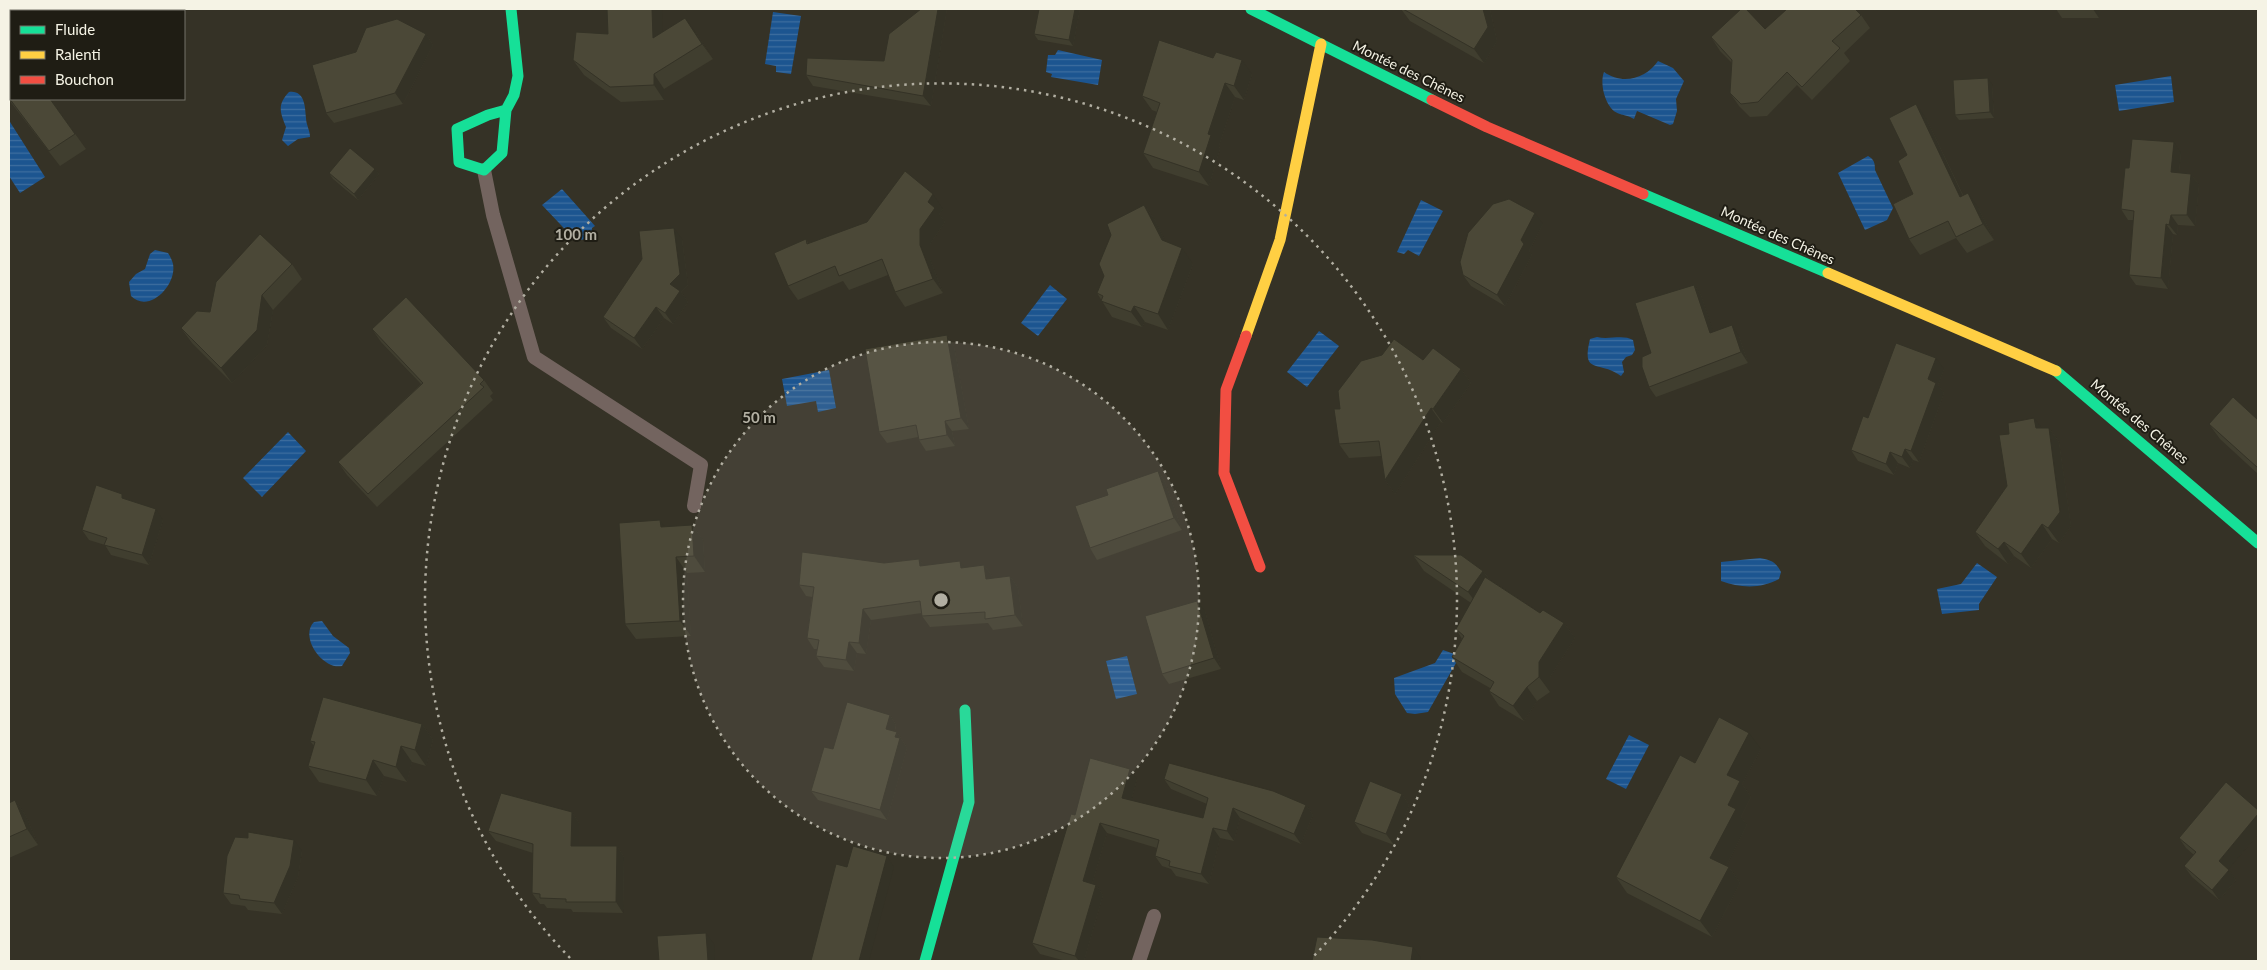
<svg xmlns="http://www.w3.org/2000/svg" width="2267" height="970" font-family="Lato,sans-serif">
<defs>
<pattern id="water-rules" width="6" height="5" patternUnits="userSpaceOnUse" patternTransform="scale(1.25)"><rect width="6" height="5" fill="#1c5590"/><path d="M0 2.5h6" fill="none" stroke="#3e6e9f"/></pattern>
</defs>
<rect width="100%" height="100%" fill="#353226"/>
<path fill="url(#water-rules)" d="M773,12L801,16L791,74L776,72V66L765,64Z
M1058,50L1102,60L1098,85L1051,77L1052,74L1046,72L1048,55H1055Z
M1658,61L1673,68L1684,81L1676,99L1677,111L1673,124L1670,125L1637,111L1634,119C1629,116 1623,115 1620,114C1606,111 1599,84 1604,72C1622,85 1646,79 1658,61Z
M2171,76L2174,102L2119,111L2115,85Z
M289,92C305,90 305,107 306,118C306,124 310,131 310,137L298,139L288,146L282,140L286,127C280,112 277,105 289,92Z
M10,122L45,177L20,193L9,176Z
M1868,156C1874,159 1875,163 1875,170L1893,208L1887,220L1865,230L1838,173Z
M562,189L595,226L592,228L591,238L580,240L577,242L542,205Z
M1421,200L1443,211L1419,256L1408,250L1404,254L1397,252Z
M155,250L168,253C170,256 172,260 173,264C177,285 149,314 131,296L129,282L136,274L145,269L150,254Z
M1050,285L1067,299L1038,336L1021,323Z
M1319,331L1339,346L1307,387L1287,372Z
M1597,337C1609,340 1623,334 1633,340L1635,350L1632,355L1626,357L1622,362L1624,372L1621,376C1599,360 1581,376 1590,339Z
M829,370L836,408L818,412L816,401L787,406L782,379Z
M288,432L306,451L262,497L243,478Z
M1760,558C1771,560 1776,562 1781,572L1779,579C1761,589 1740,588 1721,581V562Z
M1977,563L1997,577L1979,604V610L1942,614L1937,589L1961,584Z
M322,621L333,636L349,648L350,653L342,666C323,670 299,637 314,622Z
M1443,650L1460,656L1428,712L1415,714L1407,713L1395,694L1394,678L1435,663Z
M1127,656L1137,694L1116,699L1106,661Z
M1629,735L1649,745L1626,789L1606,779Z"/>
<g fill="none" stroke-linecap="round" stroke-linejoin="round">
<path stroke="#73645f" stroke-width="14" d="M484,170L493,215L534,357L701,465L694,506
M1139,961L1154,916"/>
<path stroke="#16e098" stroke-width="11" d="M1251,9L1432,100
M506,110L488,115L457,129L459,162L484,170L502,153L506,110L514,95L518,76L511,9
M1643,194L1828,273
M2056,371L2258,543
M925,961L969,802L965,710"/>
<path stroke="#ffcf43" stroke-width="11" d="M1828,273L2056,371
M1246,336L1280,240L1321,44"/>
<path stroke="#f24e42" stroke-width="11" d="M1432,100L1487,127L1643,194
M1246,336L1226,390L1224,473L1260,567"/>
</g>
<path fill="#403e2f" d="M9,9H23L19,11H11V17L9,19Z
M921,9H947L931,106L813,86L806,75L884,61Z
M1039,9H1080L1073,46L1038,40L1034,34Z
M1401,9H1490L1497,41L1484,63L1410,21Z
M2056,9H2099V18H2062Z
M1861,15L1870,28L1844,53L1850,61L1812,100L1797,85L1767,116L1750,117L1739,106L1730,93L1732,63L1720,51L1711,37Z
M663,32L696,33L713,59L664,89V100L621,102L584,75L573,60L608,34Z
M426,34L433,45L403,104L334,123L326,113Z
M9,37L11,41V58L9,59Z
M9,65L50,99L86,149L60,166L9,100Z
M1252,74L1244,100L1235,97L1219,146L1220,149L1209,186L1153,168L1143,153L1157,112L1152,110L1142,96Z
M1992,84L1994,118L1959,120L1955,115Z
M1927,120L1963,195L1979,209L1994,240L1967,253L1956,238L1920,255L1909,239L1913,194L1907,155Z
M2181,153L2179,173L2191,174L2199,185L2195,226L2178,225L2177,235L2173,234L2168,289L2136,285L2129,275L2133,220H2128L2121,209L2129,168Z
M375,169L379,174L358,200L333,179L329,173Z
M1144,205L1155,220L1165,241L1193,264L1168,330L1145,322L1142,327L1112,317L1097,293Z
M943,209L939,214L945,222L930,244V259L943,293L905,307L895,292L888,275L849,290L843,281L798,300L788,286L806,239L808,243Z
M1543,224L1529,251L1532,255L1505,306L1471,286L1463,275Z
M682,239L688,285L681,292L688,302L673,324L664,318L642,349L611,328L603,317Z
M292,264L302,279L273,310L267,345L232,383L192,343L181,328Z
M1694,285L1701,295L1713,332L1739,336L1748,363L1656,397L1649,387L1651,353Z
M372,329L484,380L493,393L490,396L493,400L377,507L347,475L338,462L421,384L381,342Z
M947,335L954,346L969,429L952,431L955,446L926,451L919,440L918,437L887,443L879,432Z
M1423,360L1461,369L1471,383L1443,423L1441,422L1395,494L1385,480L1381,456L1349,458L1339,444Z
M1944,369L1938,385L1944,393L1919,462L1913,460L1910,468L1898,463L1894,475L1858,461L1851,450L1868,418Z
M2258,420V474L2220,439L2209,424Z
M2042,428H2049L2059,442L2071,526L2059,543L2052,539L2031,568L2014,556L2008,564L1985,546L1975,532L2007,486Z
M1158,471L1165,482L1182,530L1097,560L1090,548L1108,495Z
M126,499L163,520L149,565L111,555L105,545L89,540L82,530Z
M692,525L703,540L705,572L687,573L691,636L636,639L625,624L665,527Z
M1413,555L1483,571L1490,580L1540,613L1564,623L1575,638L1550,677V692L1537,701L1524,721L1499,706L1489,691L1490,688L1462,672L1452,657L1462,639L1456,629L1471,603L1424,571Z
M919,559L924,566L965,568L984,565L992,576V579L1010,576L1018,588L1023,626L993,630L988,623L930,627L922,616V613L871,620L866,654L857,653L854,671L824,667L816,656L817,649H814L807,638L812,597L806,596L799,585L884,563Z
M1205,611L1221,669L1169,684L1162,674Z
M890,715L896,725L895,731L897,732L907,748L887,820L818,800L811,791L833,749Z
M422,724L433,740L426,766L412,762L407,782L384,776L377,796L319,782L308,766L314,746L310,741Z
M1761,749L1742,784L1751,797L1741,817L1747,825L1726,866L1729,867L1740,883L1712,937L1627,893L1616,877L1695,763Z
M1137,779L1131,801L1203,818L1207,804L1171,789L1164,779L1306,805L1313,815L1301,844L1240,818L1234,841L1220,838L1209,884L1176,876L1171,869L1162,866L1155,856L1157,848L1107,833L1092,884L1096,885L1103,895L1084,961H1066L1040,954L1032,943L1075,815Z
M1402,794L1409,805L1394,845L1362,833L1354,822Z
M15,800L26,816L38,845L9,858V803Z
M2258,810V834L2228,869L2236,880L2219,900L2192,877L2184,866L2194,855L2186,848L2179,838Z
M572,812L579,823V846H617L624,857L623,913L573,912L571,909L547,908L544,904H540L532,893L533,853L496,841L488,831Z
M248,838L302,851L298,877L282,914L248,910L245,906L231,904L223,893Z"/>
<path fill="#343226" d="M652,9H662L663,53L653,38Z
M938,9H947L931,106L923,96Z
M1075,9H1080L1073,46L1069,40Z
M1483,9H1490L1497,41L1484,63L1474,49Z
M2093,9H2099V18Z
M685,18L696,33L713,59L702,44Z
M426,34L433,45L403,104L395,93Z
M1242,60L1252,74L1244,100L1234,86Z
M654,74L664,89V100L654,85Z
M1988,78L1992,84L1994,118L1990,112Z
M1225,83L1235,97L1219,146L1220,149L1209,186L1199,172L1208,134Z
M1916,104L1927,120L1971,213L1960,197Z
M2174,142L2181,153L2178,182L2171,172Z
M375,169L379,174L358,200L354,194Z
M2191,174L2199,185L2195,226L2187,215Z
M1968,193L1979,209L1994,240L1983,224Z
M933,194L943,209L939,214L945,222L930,244V259L943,293L933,279L920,245V229L928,202Z
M1144,205L1155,220L1172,255L1162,240Z
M1535,213L1543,224L1529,251L1532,255L1505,306L1497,295L1521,240Z
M2171,215L2178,225L2177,235L2169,225Z
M2166,224L2173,234L2168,289L2161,278Z
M674,228L682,239L688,285L681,292L688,302L673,324L665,313L670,284Z
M1182,248L1193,264L1168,330L1158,314Z
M1694,285L1701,295L1717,343L1710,333Z
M262,295L273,310L267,345L232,383L221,368Z
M1134,306L1145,322L1142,327L1131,312Z
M656,307L664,318L642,349L634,338Z
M1732,325L1739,336L1748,363L1741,352Z
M947,335L954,346L969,429L961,418Z
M1936,358L1944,369L1938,385L1944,393L1919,462L1911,451L1928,379Z
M1461,369L1471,383L1443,423L1433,409Z
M1431,408L1441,422L1395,494L1385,480Z
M2034,418L2045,432L2036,428Z
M945,421L952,431L955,446L947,435Z
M2049,428L2059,442L2071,526L2059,543L2048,528Z
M1905,449L1913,460L1910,468L1902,457Z
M1890,452L1898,463L1894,475L1886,464Z
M1158,471L1165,482L1182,530L1174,518Z
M156,509L163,520L149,565L142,555Z
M660,520L671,536L661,527Z
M2042,524L2052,539L2031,568L2021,554Z
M692,525L703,540L705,572L694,556Z
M2004,542L2014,556L2008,564L1998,549Z
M676,557L687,573L691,636L680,621Z
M919,559L927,570L920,566Z
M960,561L968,572L961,568Z
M984,565L992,576L994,591L986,579Z
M1483,571L1494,586L1480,608L1468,592Z
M1010,576L1018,588L1023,626L1015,615Z
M1197,601L1205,611L1221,669L1214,658Z
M863,609L871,620L866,654L859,643Z
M1564,623L1575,638L1550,677V692L1539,677V662Z
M849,642L857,653L854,671L846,660Z
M1527,687L1537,701L1524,721L1513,706Z
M890,715L896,725L893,738L886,729Z
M422,724L433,740L426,766L415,750Z
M897,732L907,748L887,820L880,810Z
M1749,733L1761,749L1742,784L1751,797L1741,817L1747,825L1722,874L1710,858L1728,805L1727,775Z
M401,746L412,762L407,782L396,767Z
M373,760L384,776L377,796L366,780Z
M1130,769L1137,779L1129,809L1122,798Z
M1402,794L1409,805L1394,845L1386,834Z
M15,800L26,816L38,845L27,829Z
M1306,805L1313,815L1301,844L1294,834Z
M1233,808L1240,818L1234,841L1227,831Z
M572,812L579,823V856L571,846Z
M2258,814V834L2227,871L2219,861Z
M1100,823L1107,833L1090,891L1083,881Z
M1213,828L1220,838L1209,884L1201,874Z
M294,840L302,851L298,877L282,914L274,903Z
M617,846L624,857L623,913L616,902Z
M887,856L894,867L869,961H859Z
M1729,867L1740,883L1712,937L1700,921Z
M2229,870L2236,880L2219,900L2212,890Z
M1096,885L1103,895L1084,961H1079L1075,956Z
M706,933L714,944L715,961H708Z
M1413,947L1421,958L1420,961H1411Z"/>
<path fill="#4b4837" stroke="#343226" d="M607,9H652L653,38L685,18L702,44L654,74V85L610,87L573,60L576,32L608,34Z
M921,9H938L923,96L806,75L807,58L884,61L889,34Z
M1039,9H1075L1069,40L1034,34Z
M1403,9H1483L1488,27L1474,49Z
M1741,9H1746L1765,29L1787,9H1855L1861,15L1832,41L1840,48L1802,87L1787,72L1758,102L1741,104L1730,93L1732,60L1711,37Z
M397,19L426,34L395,93L326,113L312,65L356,52L366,28Z
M1159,40L1213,58L1216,52L1242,60L1234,86L1225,83L1208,134L1211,135L1199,172L1143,153L1160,103L1142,96Z
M9,65L11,66V99H50L75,134L49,151L9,98Z
M1988,78L1990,112L1955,115L1953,80Z
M1916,104L1960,197L1968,193L1983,224L1956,237L1948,221L1909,239L1893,204L1913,194L1898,161L1907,155L1889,118Z
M2132,139L2174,142L2171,172L2191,174L2187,215H2171L2169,225L2166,224L2161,278L2129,275L2134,211L2121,209L2125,168H2129Z
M350,148L375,169L354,194L329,173Z
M905,171L933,194L928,202L935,208L920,229V245L933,279L895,292L882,259L839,276L835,266L788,286L774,253L806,239L807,244L867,222Z
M1509,199L1535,213L1521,240L1524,244L1497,295L1463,275L1460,262L1468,233L1493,204Z
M1144,205L1162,240L1182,248L1158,314L1134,306L1131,312L1101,301L1103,296L1097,293L1104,276L1099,264L1111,235L1107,224Z
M674,228L680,274L670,284L680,291L665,313L656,307L634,338L603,317L642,259L639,231Z
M260,234L292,264L262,295L257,330L221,368L181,328L197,311L210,312L216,282Z
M1694,285L1710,333L1732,325L1741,352L1649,387L1642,367V357L1651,353L1635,303Z
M406,297L484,380L480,384L484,387L368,494L338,462L423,383L372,329Z
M947,335L961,418L945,421L947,435L919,440L916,425L879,432L865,349Z
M1394,339L1423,360L1433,348L1461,369L1433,409L1431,408L1385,480L1379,441L1339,444L1334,409H1340L1338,391L1361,361L1382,355Z
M1896,343L1936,358L1928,379L1936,383L1911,451L1905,449L1902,457L1890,452L1886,464L1851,450L1863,416L1868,418Z
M2233,397L2258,420V468L2209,424Z
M2034,418L2036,428H2049L2060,512L2048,528L2042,524L2021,554L2004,542L1998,549L1975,532L2007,486L1999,435L2009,434L2008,423Z
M1158,471L1174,518L1090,548L1075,506L1108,495L1106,489Z
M96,485L122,494V498L156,509L142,555L104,545L107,538L82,530Z
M660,520L661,527L692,525L694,556L676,557L680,621L625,624L619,523Z
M802,552L884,563L919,559L920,566L960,561L961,568L984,565L986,579L1010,576L1015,615L985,619V612L922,616L920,601L863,609L859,643L849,642L846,660L816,656L819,640L807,638L814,587L799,585Z
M1413,555H1461L1483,571L1468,592Z
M1485,577L1540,613L1543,610L1564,623L1539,662V677L1527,687L1513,706L1489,691L1494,682L1452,657L1464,636L1456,629Z
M1197,601L1214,658L1162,674L1145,616Z
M323,697L422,724L415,750L401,746L396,767L373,760L366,780L308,766L315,742L310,741Z
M847,702L890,715L886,729L897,732L895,737L900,738L880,810L811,791L824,747L833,749Z
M1719,717L1749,733L1727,775L1740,781L1728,805L1736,809L1710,858L1729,867L1700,921L1616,877L1680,755L1695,763Z
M1090,758L1130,769L1122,798L1203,818L1208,798L1164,779L1169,763L1273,791L1306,805L1294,834L1233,808L1227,831L1213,828L1201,874L1169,866L1170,861L1155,856L1159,840L1100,823L1083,881L1096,885L1075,956L1032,943L1071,814L1075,815Z
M1370,781L1402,794L1386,834L1354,822Z
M2226,782L2258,810V814L2219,861L2229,870L2212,890L2184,866L2196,852L2179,838Z
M501,793L572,812L571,846H617L616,902H566V899L540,898V894L532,893L533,844L488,831Z
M15,800L27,829L9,837V803Z
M248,832L294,840L290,866L274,903L240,899L239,895L223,893L227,856L235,837L248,838Z
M853,846L887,856L859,961H811L836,864L847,867Z
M706,933L708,961H659L657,936Z
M1317,937L1372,940L1413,947L1411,961H1312Z
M605,960V961H585Z"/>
<circle cx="941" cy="600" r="258" fill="#b2afa2" fill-opacity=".12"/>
<g fill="none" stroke="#b2afa2" stroke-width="2.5" stroke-dasharray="2.5 5">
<circle cx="941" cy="600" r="258"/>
<path d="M570 958A516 516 0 1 1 1312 958"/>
</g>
<g text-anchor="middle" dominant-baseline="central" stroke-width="4" stroke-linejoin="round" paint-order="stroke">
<g font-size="14" fill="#f5f3e5" stroke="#1f1d14">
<text transform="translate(1409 71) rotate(26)">Montée des Chênes</text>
<text transform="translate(1778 235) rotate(24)">Montée des Chênes</text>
<text transform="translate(2140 421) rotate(40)">Montée des Chênes</text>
</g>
</g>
<circle cx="941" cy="600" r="8" fill="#b2afa2" stroke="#1f1d14" stroke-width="2.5"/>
<g font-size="15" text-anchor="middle" font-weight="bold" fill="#b2afa2" stroke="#1f1d14" stroke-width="4" stroke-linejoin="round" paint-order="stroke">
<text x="576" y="240">100 m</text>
<text x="759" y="423">50 m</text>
</g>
<rect width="2267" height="970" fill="none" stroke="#f5f3e5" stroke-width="20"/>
<rect x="10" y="10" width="175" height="90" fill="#1f1d14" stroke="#757368"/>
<rect x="20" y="26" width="25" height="8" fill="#16e098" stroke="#757368"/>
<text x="55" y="35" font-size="15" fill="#f5f3e5">Fluide</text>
<rect x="20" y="51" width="25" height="8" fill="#ffcf43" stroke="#757368"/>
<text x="55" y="60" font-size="15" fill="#f5f3e5">Ralenti</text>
<rect x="20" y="76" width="25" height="8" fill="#f24e42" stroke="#757368"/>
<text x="55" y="85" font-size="15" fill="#f5f3e5">Bouchon</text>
</svg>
